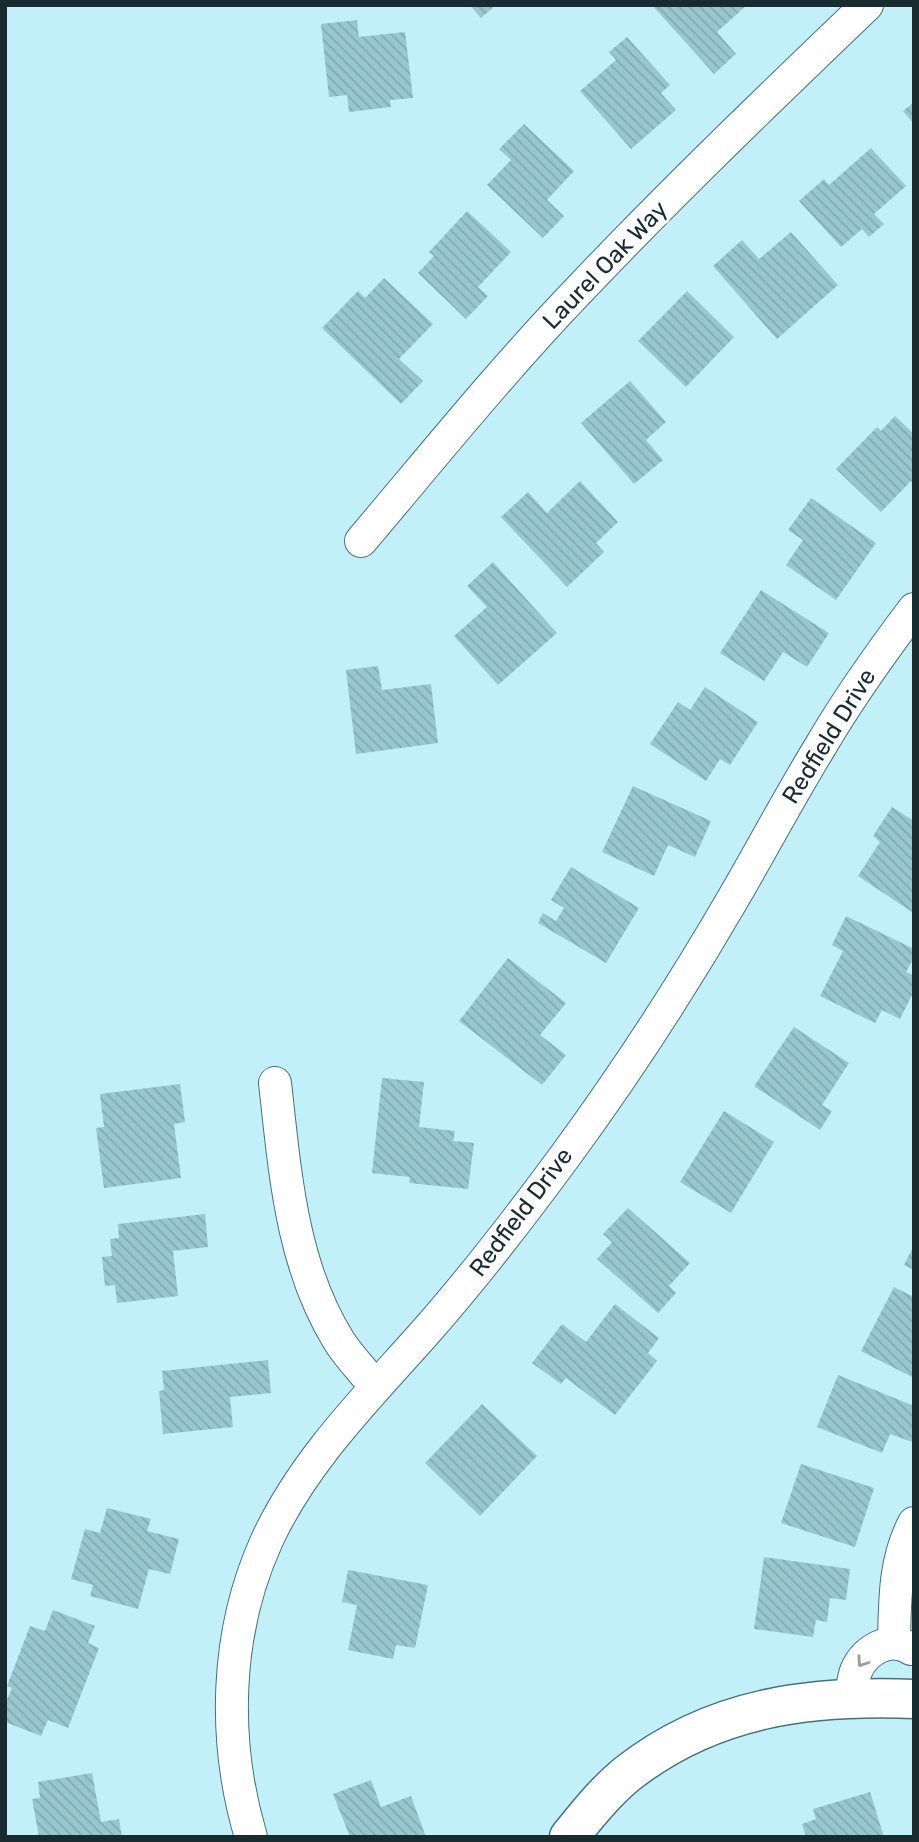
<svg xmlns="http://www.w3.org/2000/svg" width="919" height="1842" font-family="Rubik,sans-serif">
<defs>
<pattern id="building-back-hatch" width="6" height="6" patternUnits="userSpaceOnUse" patternTransform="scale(1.75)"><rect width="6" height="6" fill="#98c7cf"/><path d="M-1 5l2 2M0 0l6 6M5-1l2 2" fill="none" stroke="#82abb2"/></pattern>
</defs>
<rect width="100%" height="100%" fill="#c1f0f9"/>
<path fill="url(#building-back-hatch)" d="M470,5H496L481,18Z
M652,5H747L717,32L736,54L714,74Z
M357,20L359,37L405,32L413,98L390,100L391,107L349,112L347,95L329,97L321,24Z
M627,37L670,85L661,93L676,110L631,149L580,91L616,60L609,52Z
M914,102V124L903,111Z
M524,124L574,171L547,200L564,216L543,238L487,185L511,160L499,149Z
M871,148L906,186L874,214L884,224L869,237L862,229L841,247L799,201L824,179L829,185Z
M467,211L511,252L478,287L488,296L466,319L418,273L434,256L429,252Z
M791,232L838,285L777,339L713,266L742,240L759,259Z
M384,278L433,324L399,359L423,381L401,404L322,328L358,291L365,298Z
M687,291L734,337L686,387L638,341Z
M630,381L666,422L646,440L663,460L634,484L581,423Z
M895,416L914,434V484L911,481L881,512L836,469L877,427L881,431Z
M580,481L618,522L596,543L604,552L567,587L501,517L528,492L547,513Z
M811,498L876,543L836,600L786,565L803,540L788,530Z
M493,562L557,633L498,685L454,636L487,607L467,586Z
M761,590L829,633L807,667L783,652L764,681L720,653Z
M378,666L382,690L431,684L438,743L356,754L346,670Z
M705,687L758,722L730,765L720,759L706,781L650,744L678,702L690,710Z
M633,786L711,821L695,857L668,845L654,876L602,852Z
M892,807L914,821V909L912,912L858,876L880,842L873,836Z
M571,867L639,908L606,963L538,923L543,913L556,921L564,908L551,900Z
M846,916L914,949V957L906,972L914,976V991L900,1019L882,1010L875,1023L820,996L843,951L832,945Z
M508,958L566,1003L540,1035L566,1055L542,1085L459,1021Z
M794,1027L849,1063L822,1105L832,1111L820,1130L754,1086Z
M382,1078L424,1082L419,1127L455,1131L453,1141L474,1143L468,1189L409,1183L410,1177L372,1173Z
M180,1084L185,1122L174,1124L181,1178L104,1188L96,1128L104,1127L100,1094Z
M724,1111L774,1142L731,1213L680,1182Z
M628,1208L690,1263L669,1286L676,1293L658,1313L597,1259L612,1242L603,1234Z
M205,1214L208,1247L173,1251L178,1296L117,1303L115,1285L105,1286L102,1257L112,1256L110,1239L119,1238L118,1224Z
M914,1245V1270L904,1265Z
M894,1287L914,1297V1378L861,1351Z
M615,1304L659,1338L648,1353L657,1361L615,1415L566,1378L561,1384L532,1363L562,1324L586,1342Z
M268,1360L271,1393L230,1397L233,1427L163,1434L159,1391L164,1390L162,1371Z
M838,1375L914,1406V1438L912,1442L890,1434L882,1453L817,1427Z
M482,1404L537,1456L480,1516L425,1463Z
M801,1464L874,1488L855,1547L781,1523Z
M107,1508L151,1519L147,1531L179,1539L170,1574L149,1569L138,1609L90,1596L93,1585L71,1579L85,1529L100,1533Z
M764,1557L850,1569L846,1600L830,1598L827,1622L816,1620L813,1637L754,1629Z
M348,1570L428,1585L415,1648L396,1645L393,1659L348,1650L357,1605L342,1602Z
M53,1610L95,1626L88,1643L99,1648L68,1728L48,1720L41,1736L5,1722V1704L12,1688L7,1686L30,1626L45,1631Z
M92,1773L101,1822L119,1819L122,1837H39L32,1799L40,1798L38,1782Z
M371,1780L381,1807L411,1796L426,1837H350L333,1794Z
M870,1792L884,1837H806L802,1824L816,1819L813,1809Z"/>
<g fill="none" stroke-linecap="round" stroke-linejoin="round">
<g stroke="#46727a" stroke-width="34">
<path id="minor" d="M361,541C433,456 503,369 580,289C673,191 770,98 867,5
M275,1083C285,1171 291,1264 339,1341C349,1357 364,1372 376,1387
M894,1643C895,1601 894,1561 914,1523
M850,1699C852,1690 853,1680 856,1671C865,1650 890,1635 911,1649
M251,1837C222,1740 225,1632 267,1540C305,1458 371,1394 429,1328C478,1272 524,1212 568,1152C628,1070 683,985 734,897C763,847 790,796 820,747C848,699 880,654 914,609"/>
</g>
<g stroke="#46727a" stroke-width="41">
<path id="tertiary" d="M569,1837C587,1815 605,1792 627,1774C712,1707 809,1695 914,1699"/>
</g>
<use href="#minor" stroke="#fff" stroke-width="32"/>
<use href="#tertiary" stroke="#fff" stroke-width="38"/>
</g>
<defs><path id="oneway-chevron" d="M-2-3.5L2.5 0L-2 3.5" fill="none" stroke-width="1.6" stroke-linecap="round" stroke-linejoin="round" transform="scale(1.75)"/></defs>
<use stroke="#97a0a1" href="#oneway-chevron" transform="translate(862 1662) rotate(124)"/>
<g text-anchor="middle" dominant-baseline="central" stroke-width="6" stroke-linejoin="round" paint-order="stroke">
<g font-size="24" fill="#182b2e" stroke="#fff">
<text transform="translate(605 265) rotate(-46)">Laurel Oak Way</text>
<text transform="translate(829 736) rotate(-58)">Redfield Drive</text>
<text transform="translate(521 1212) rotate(-53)">Redfield Drive</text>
</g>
</g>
<rect width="919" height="1842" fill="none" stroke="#182b2e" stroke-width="14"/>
</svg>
